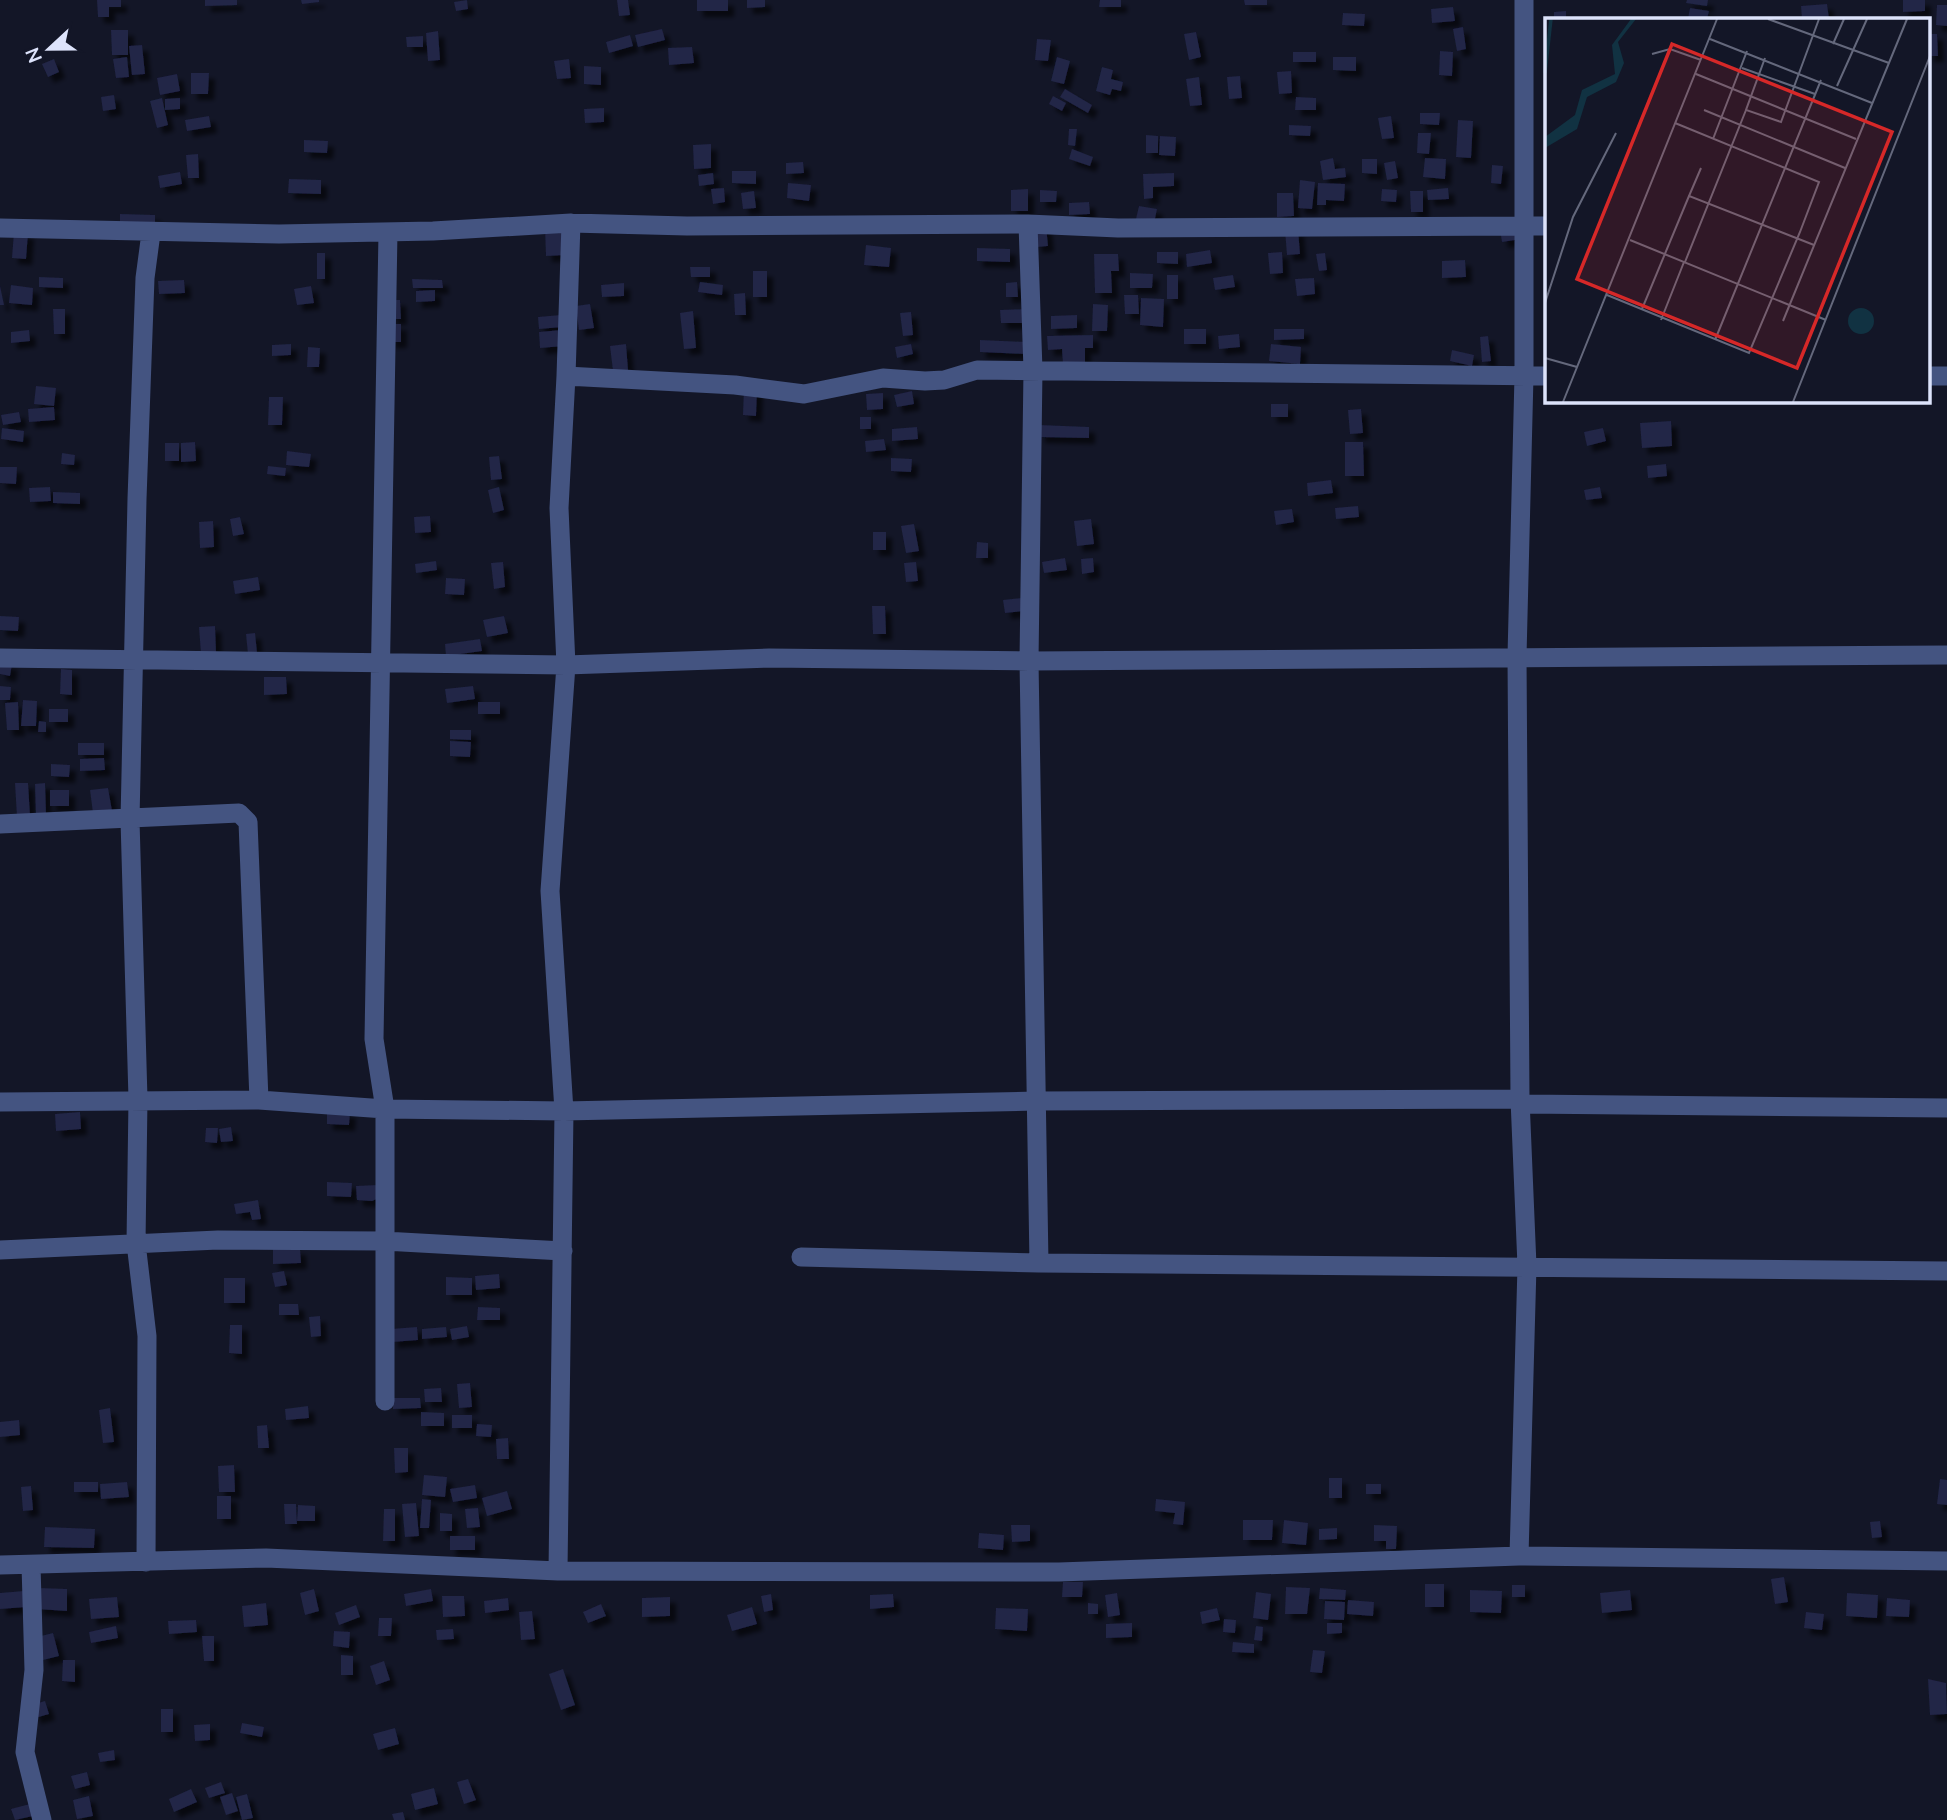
<svg xmlns="http://www.w3.org/2000/svg" width="1947" height="1820" font-family="'Nunito Sans',sans-serif">
<defs>
<filter id="shadow"><feDropShadow dx="6" dy="6" stdDeviation="2" flood-color="#0009"/></filter>
</defs>
<rect width="100%" height="100%" fill="#131627"/>
<path fill="#212546" filter="url(#shadow)" d="M97,0H121V7H109V17H98Z
M205,0H237V5L205,6Z
M301,0H319V2L302,4Z
M467,0L468,9L456,11L454,2Z
M617,0H628L630,15L619,16Z
M697,0H728V11H697Z
M747,0H765V7L747,8Z
M1100,0H1121V7H1099Z
M1244,0H1267V5H1245Z
M1687,0H1708L1707,6L1686,3Z
M1903,0H1925V11L1903,12Z
M1827,4L1829,19H1802L1801,6Z
M1937,5H1947V26L1936,25Z
M1453,7L1455,21L1432,23L1431,9Z
M1690,8L1709,11L1707,19H1688Z
M1566,11V19H1554V12Z
M1343,13L1365,14L1364,26L1342,25Z
M1463,27L1466,49L1457,51L1453,29Z
M662,29L665,40L638,47L635,35Z
M111,30H128V55H112Z
M438,31L440,60L428,61L426,33Z
M1196,32L1201,57L1189,60L1184,34Z
M1928,34H1937L1938,56H1928Z
M630,35L633,46L609,53L606,42Z
M423,36V47H407L406,37Z
M1037,39L1051,40L1048,61L1035,60Z
M142,45L145,74L132,75L129,46Z
M692,47L694,63L669,65L668,48Z
M1440,51L1453,52L1452,76L1439,75Z
M1293,52H1316V62H1293Z
M127,57L129,77L116,78L113,59Z
M1057,57L1070,61L1064,84L1051,81Z
M1333,57H1356V71L1333,70Z
M54,59L59,72L48,77L42,64Z
M569,59L571,78L557,79L554,61Z
M584,66L601,67V85L584,84Z
M1102,67L1113,70L1111,79L1123,82L1121,91L1112,89L1110,95L1096,91Z
M1291,71L1292,93L1279,94L1277,72Z
M191,73H209L208,94H191Z
M177,74L180,91L160,95L157,78Z
M1240,76L1242,98L1229,99L1227,77Z
M1199,77L1202,105L1190,106L1186,79Z
M1065,89L1092,105L1088,113L1060,97Z
M114,95L116,109L103,111L101,97Z
M1053,96L1066,103L1062,111L1049,104Z
M1296,97L1316,98V110H1295Z
M162,98L168,125L157,128L150,101Z
M180,98V109L165,110V99Z
M604,108V122L585,123L584,109Z
M1420,113H1440L1439,125L1420,124Z
M209,116L211,127L187,131L185,120Z
M1391,116L1394,138L1382,139L1378,118Z
M1458,120L1473,121L1471,158L1456,157Z
M1289,125L1311,126L1310,136L1289,135Z
M1069,129H1077L1075,146L1068,145Z
M1418,133H1431L1429,154L1417,153Z
M1146,135L1158,136V153H1146Z
M1160,136L1176,137L1175,156L1159,155Z
M304,140L328,141L327,153L304,152Z
M711,144V168L694,169L693,145Z
M1072,149L1093,157L1090,166L1069,159Z
M198,154L199,178H188L186,155Z
M1333,158L1335,169L1345,168L1346,177L1323,180L1320,161Z
M1425,158L1446,159L1445,179L1423,177Z
M1362,159H1377V174L1362,173Z
M1395,161L1398,178L1387,180L1384,163Z
M803,162L804,173L786,174V163Z
M1492,165L1503,166L1501,184L1491,183Z
M732,171H756V184L732,183Z
M180,172L182,184L160,188L158,176Z
M713,173L714,184L699,186L698,175Z
M1174,173V186L1153,187V198L1144,199L1143,174Z
M289,179L321,180V194L288,193Z
M1300,180L1315,182L1312,209L1298,208Z
M788,183L811,185L809,201L787,198Z
M1318,183L1345,184L1344,201L1326,200V205H1317Z
M724,188L725,202L713,204L711,189Z
M1448,188L1449,199L1428,200L1427,190Z
M1028,189V211H1011V190Z
M1382,189L1397,190L1396,202L1381,201Z
M1040,190L1057,191L1056,202H1040Z
M754,191L756,208L743,209L741,193Z
M1410,191H1423V212H1411Z
M1277,193H1293L1294,216L1277,217Z
M1089,202L1090,214L1069,215V203Z
M1139,206L1157,209L1154,223L1136,219Z
M120,214L155,215V226L120,224Z
M1046,226L1048,246L1036,247L1034,228Z
M545,227H563L565,255L546,256Z
M1519,227L1521,239L1502,242L1500,230Z
M1298,229L1300,254L1287,255L1285,230Z
M14,232L28,233L26,259L12,258Z
M866,245L891,248L889,267L864,265Z
M977,248L1010,249V262L977,261Z
M1210,250L1212,263L1187,267L1186,254Z
M1157,252H1178V264L1157,263Z
M1282,252L1283,273L1270,274L1268,253Z
M317,253H325V279H317Z
M1325,253L1327,270L1319,271L1316,254Z
M1094,254H1118L1119,271H1111L1112,293H1095Z
M1465,260L1466,277L1442,278V261Z
M690,267H710V277H691Z
M753,271H767V297H753Z
M1130,273L1153,274L1152,288H1130Z
M1167,275H1178V299H1167Z
M1233,275L1235,287L1215,290L1213,278Z
M39,277L63,278V288L39,287Z
M1314,278L1315,294L1297,296L1295,279Z
M412,279L442,280L443,288H413Z
M184,280L185,293L159,294L158,281Z
M700,282L723,285L722,295L698,292Z
M1017,282L1018,297H1006V283Z
M624,283V296L602,297L601,285Z
M11,285L33,288L32,305L9,303Z
M0,286L4,305H0Z
M311,286L314,303L297,305L294,289Z
M435,290V301L416,302V291Z
M745,293L746,315H735L734,294Z
M1124,295H1138L1139,314H1125Z
M1141,298L1164,299L1163,327L1140,325Z
M391,300H400L401,319H391Z
M590,304L594,328L579,330L576,306Z
M1093,304L1108,305L1107,331H1092Z
M53,309H65V334H54Z
M1028,309V323H1001L1000,310Z
M693,311L696,348L684,349L680,313Z
M911,312L913,335L903,336L900,313Z
M561,315L562,327L539,329L538,317Z
M1077,315V328L1051,329V316Z
M389,324H401V342H389Z
M1184,329H1206V344H1184Z
M1274,329H1304V339L1274,340Z
M29,330L30,341L11,343V332Z
M562,330L564,346L540,348L539,332Z
M1239,334L1240,347L1219,349L1218,336Z
M1093,335V348H1085V363L1063,364L1062,349L1048,350L1047,336Z
M1488,336L1491,361L1482,362L1480,337Z
M980,340L1027,342V354L980,352Z
M291,344V355L272,356V345Z
M626,344L628,370L613,371L610,346Z
M911,344L913,354L897,358L895,347Z
M1271,344L1301,347L1300,364L1269,361Z
M308,347L320,348L319,367H307Z
M1452,350L1474,355L1472,366L1450,361Z
M36,386L56,388L54,406L34,404Z
M744,387H757L756,416L743,415Z
M912,391L914,404L897,407L894,395Z
M883,393V409L867,410L866,394Z
M269,397H283L282,425H268Z
M1271,404H1288V417H1271Z
M54,407L55,420L29,422L28,409Z
M1361,409L1363,433L1350,434L1348,410Z
M19,412L21,422L3,425L1,415Z
M860,417H871V429H860Z
M1671,421L1672,446L1642,448L1640,423Z
M1039,425L1089,427V438L1039,437Z
M917,427L918,439L892,441V429Z
M2,428L24,431L23,442L1,439Z
M1603,428L1606,441L1587,446L1584,432Z
M884,439L886,450L866,452L865,441Z
M195,442L196,461L181,462V443Z
M1345,442H1363L1364,476H1345Z
M165,443H179V461H165Z
M287,451L311,454L309,467L286,465Z
M62,453L75,455L74,465L61,464Z
M499,456L502,479L491,480L489,457Z
M891,458L912,459L911,472L891,471Z
M1666,464L1667,476L1648,478L1647,466Z
M268,466L286,468L285,476L267,474Z
M0,467H17L16,484L0,483Z
M1331,480L1333,493L1308,496L1307,483Z
M50,487L51,501L30,502L29,488Z
M499,487L504,510L493,513L488,490Z
M1600,487L1602,498L1586,500L1584,490Z
M53,492L80,493V504L53,503Z
M1358,506L1359,517L1336,519L1335,508Z
M1292,509L1294,522L1276,525L1274,511Z
M430,516L431,532L415,533L414,517Z
M240,517L244,534L233,536L230,519Z
M1091,519L1094,544L1077,546L1074,521Z
M213,521L214,547L200,548L199,522Z
M914,524L919,551L906,553L901,526Z
M873,532H886V550H873Z
M977,542L988,543V558H976Z
M1065,558L1067,570L1044,573L1042,562Z
M1093,558L1094,572L1082,574L1081,559Z
M436,561L437,570L416,573L415,564Z
M503,562L505,587L494,589L491,563Z
M916,562L918,581L906,582L904,563Z
M258,577L260,590L235,594L233,581Z
M446,578L465,579L464,595L445,594Z
M1022,598L1023,611L1005,613L1003,600Z
M872,606H885L886,634H873Z
M0,616L19,617L18,631L0,630Z
M504,616L508,633L487,637L483,620Z
M215,626L216,653L201,654L199,627Z
M255,633L257,653L248,654L246,634Z
M480,639L482,651L446,656L445,644Z
M0,662L12,664L10,676L0,674Z
M61,669L72,670V695L60,694Z
M264,677H286L287,694L264,695Z
M0,686L11,687L10,700H0Z
M473,686L475,699L447,703L445,689Z
M23,700L37,701L36,726H21Z
M18,702L19,730H7L5,703Z
M478,702H500V714H478Z
M49,709H68V722H49Z
M39,721L46,722V732H38Z
M450,730H471V740L450,739Z
M450,741L471,742L470,757L450,756Z
M78,743H104V755H78Z
M104,758L105,770L80,771V759Z
M51,764L70,765L69,777L51,776Z
M15,783H28L30,816L17,817Z
M45,783L46,815H36L35,784Z
M108,788L112,811L93,813L90,790Z
M50,790H69V806H50Z
M327,1110L350,1112L349,1125L327,1124Z
M80,1112L81,1129L56,1131L55,1114Z
M231,1127L233,1141L221,1142L219,1129Z
M206,1128H218L217,1143L205,1142Z
M327,1182L352,1183L351,1197L327,1196Z
M378,1185L379,1198L372,1201L357,1200L356,1186Z
M258,1200L261,1219L252,1220L250,1212L236,1214L234,1204Z
M273,1249H300L301,1263L273,1264Z
M284,1271L287,1285L275,1287L272,1273Z
M499,1274L500,1288L476,1290L475,1276Z
M446,1277L472,1278V1295H446Z
M224,1278H245V1303H224Z
M279,1304H298L299,1315H279Z
M478,1307L500,1308V1320H477Z
M320,1316L321,1336L311,1337L309,1317Z
M230,1325H242V1354L229,1353Z
M467,1326L469,1337L452,1340L450,1329Z
M417,1327L418,1340L392,1342L391,1329Z
M446,1327L447,1337L422,1339V1329Z
M470,1383L472,1407L459,1408L457,1384Z
M441,1388L442,1402H425L424,1389Z
M393,1398H420L421,1408L393,1409Z
M308,1406L309,1418L286,1420L285,1409Z
M110,1408L114,1442L103,1443L99,1410Z
M421,1412L444,1413V1426H421Z
M452,1415H472V1428H452Z
M19,1420L20,1435L0,1437V1422Z
M477,1424L492,1425L491,1437L476,1436Z
M267,1425L269,1448H258L257,1426Z
M508,1438L509,1459H497L496,1439Z
M394,1448H408V1472L395,1473Z
M234,1465L235,1492H219L218,1466Z
M424,1475L447,1477L445,1497L422,1495Z
M1329,1478H1342V1498H1329Z
M1940,1479L1947,1480V1505L1937,1504Z
M74,1482H98V1492H74Z
M127,1482L129,1497L101,1499L100,1484Z
M1366,1484H1381V1494H1366Z
M475,1485L477,1498L453,1502L450,1489Z
M31,1486L33,1510L23,1511L21,1487Z
M507,1491L512,1509L487,1516L482,1498Z
M217,1496H231V1519H217Z
M422,1499L431,1500L429,1528H420Z
M1156,1499L1185,1502L1183,1525L1173,1524L1175,1513L1155,1511Z
M416,1503L419,1536L405,1537L402,1504Z
M284,1504H296L297,1524H285Z
M298,1505L315,1506V1521H297Z
M478,1508L480,1527L467,1528L465,1509Z
M384,1509H395V1541H383Z
M440,1513L452,1514V1531H440Z
M1243,1520H1273L1272,1540H1243Z
M1284,1520L1308,1523L1306,1545L1282,1543Z
M1880,1521L1882,1537L1872,1538L1870,1522Z
M1011,1525H1030V1541L1012,1542Z
M1374,1525L1397,1526L1396,1549H1386V1541H1374Z
M45,1527L95,1529L94,1548L44,1547Z
M1337,1528V1539L1319,1540V1529Z
M979,1533L1004,1535L1003,1550L978,1548Z
M450,1536H475V1550H450Z
M1784,1577L1788,1602L1775,1604L1771,1579Z
M1063,1582H1083L1082,1597H1062Z
M1425,1584H1444V1607H1425Z
M1512,1585H1525V1597H1512Z
M1286,1587L1310,1588L1307,1614H1285Z
M38,1588L67,1589V1611L37,1609Z
M1320,1588L1346,1590L1345,1600L1319,1599Z
M314,1589L319,1611L305,1615L300,1593Z
M431,1589L433,1601L406,1606L404,1594Z
M1470,1590L1502,1591L1501,1613L1470,1612Z
M1630,1590L1632,1610L1602,1613L1600,1593Z
M24,1591L26,1607L0,1609V1593Z
M1256,1592L1271,1594L1268,1620L1253,1618Z
M1117,1593L1120,1615L1108,1617L1105,1595Z
M1847,1593L1878,1595L1877,1618L1846,1616Z
M771,1594L773,1610L764,1612L761,1596Z
M893,1594L894,1607L870,1609V1595Z
M442,1596H464L465,1616L443,1617Z
M117,1597L119,1617L91,1619L89,1599Z
M670,1597V1616L642,1617V1598Z
M508,1598L509,1610L485,1613L484,1601Z
M1887,1598L1910,1600L1909,1617L1886,1616Z
M1348,1600L1374,1602L1373,1616L1347,1614Z
M1325,1601L1345,1602L1344,1620L1324,1619Z
M266,1603L268,1625L244,1627L242,1606Z
M1088,1603L1098,1604V1614H1088Z
M601,1604L606,1616L588,1623L583,1612Z
M356,1605L360,1617L339,1625L335,1613Z
M752,1607L757,1624L732,1631L727,1615Z
M996,1608L1028,1609L1027,1631L995,1629Z
M1217,1608L1220,1620L1202,1624L1200,1612Z
M532,1611L535,1639L521,1640L519,1612Z
M1806,1612L1824,1614L1822,1630L1804,1628Z
M379,1618H392L391,1636H378Z
M1224,1619L1236,1620L1235,1633L1223,1632Z
M196,1620L197,1632L169,1634L168,1621Z
M1132,1623V1637L1106,1638V1624Z
M1327,1623H1342V1633L1327,1634Z
M116,1626L118,1638L91,1643L89,1632Z
M1256,1626L1263,1627L1262,1641L1254,1640Z
M453,1629L454,1639L437,1640L436,1630Z
M334,1631L350,1632L349,1648L333,1646Z
M53,1633L59,1656L43,1660L37,1637Z
M202,1636H214V1661H204Z
M1233,1642L1254,1644V1653L1232,1652Z
M1313,1650L1325,1651L1322,1673L1310,1672Z
M341,1655L353,1656V1675H341Z
M63,1660H75V1682L62,1681Z
M384,1661L390,1680L376,1685L370,1666Z
M563,1669L575,1705L561,1710L549,1674Z
M1928,1679L1946,1683L1947,1714L1930,1715Z
M45,1701L49,1714L35,1718L31,1705Z
M161,1709H173V1732H161Z
M242,1723L264,1727L262,1737L240,1733Z
M210,1724V1740L195,1741L194,1725Z
M395,1728L399,1744L378,1750L373,1734Z
M114,1750L115,1760L100,1762L98,1753Z
M87,1772L90,1785L75,1789L71,1776Z
M468,1779L476,1800L464,1804L457,1782Z
M221,1782L225,1793L209,1798L205,1788Z
M434,1788L438,1804L415,1810L411,1794Z
M191,1789L197,1802L174,1812L169,1799Z
M232,1793L238,1811L226,1815L220,1797Z
M247,1794L253,1818L242,1820L236,1797Z
M89,1796L93,1816L77,1819L73,1800Z
M30,1804L33,1816L15,1820L11,1809Z
M403,1812L405,1820H394L392,1814Z"/>
<g fill="none" stroke-linecap="round" stroke-linejoin="round">
<path stroke="#445481" stroke-width="19" d="M0,228L279,234L433,231L571,223L687,226L1028,224L1118,228L1546,226
M566,376L571,223
M1928,376H1947
M0,658L566,665L769,658L1029,661L1947,655
M0,824L239,813L248,822L259,1100L0,1102
M259,1100L385,1109L564,1111L1037,1101L1520,1099
M1520,1104L1947,1108
M0,1250L218,1240L384,1241L563,1251
M801,1257L1039,1263L1029,661L1033,370L1028,224
M1039,1263L1947,1271
M385,1401V1109L374,1039L388,232
M1519,1556L1527,1266L1520,1099L1517,656L1524,376V0
M146,1562L147,1336L136,1243L138,1099L130,820L137,499L145,278L151,233
M0,1565L266,1558L558,1571L1059,1572L1519,1556L1947,1561
M31,1565L34,1670L25,1752L42,1820
M558,1571L564,1111L550,891L566,665L559,508L566,376L735,385L804,394L883,378L925,381L944,380L977,370L1546,376"/>
</g>
<g transform="translate(1545 18)">
<rect width="385" height="385" fill="#131627"/>
<path d="M86,1H91L73,24L79,45L71,64L42,79L32,111L0,130V119L30,97L37,72L70,56L67,27ZM303 303a13 13 0 1 1 26 0a13 13 0 1 1-26 0Z" fill="#113242"/>
<path fill="none" stroke="#113242" stroke-width="3.5" d="M0,55L6,1"/>
<path fill="none" stroke="#64687c" stroke-width="2" d="M223,1L344,45M165,21L327,85M288,26L299,1M107,36L125,31L156,42M220,40L201,92L236,104L274,1M197,50L270,76M151,56L311,121M292,68L322,1M159,92L300,150M168,121L202,33M156,150L144,178L269,227M85,222L281,302M140,244L201,92M62,277L204,335L255,214L274,164L130,105M0,285L28,199L71,115M97,291L144,178M116,302L139,244M238,303L362,1M170,322L276,62M0,340L32,349M18,384L172,1M248,384L385,38"/>
<path fill="#d62828" fill-opacity="0.15" stroke="#d62828" stroke-width="3.5" d="M127,26L347,114L252,350L32,261Z"/>
<rect width="385" height="385" fill="none" stroke="#dde3fb" stroke-width="3.5"/>
</g>
<g transform="translate(49 49) rotate(248)" stroke="#131627" stroke-width="5" paint-order="stroke">
<path d="M0-5L12 26L0 18L-12 26Z" fill="#dde3fb"/>
<text y="-10" font-size="19" font-weight="bold" text-anchor="middle" fill="#dde3fb">N</text>
</g>
</svg>
